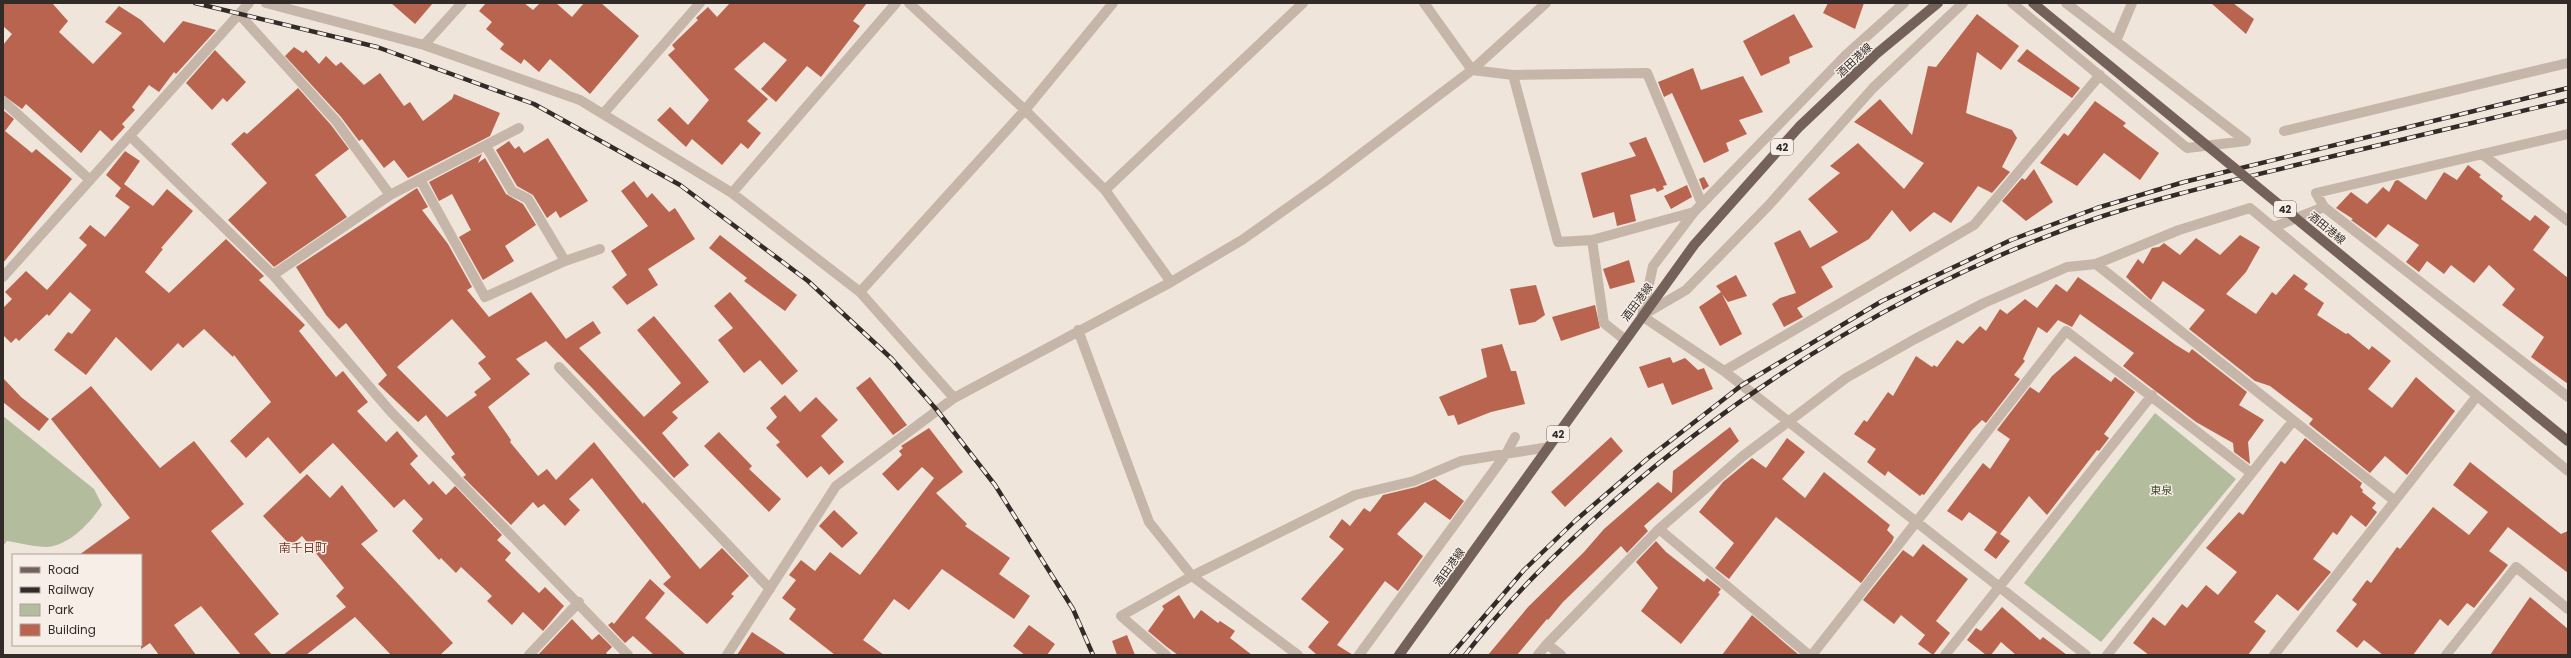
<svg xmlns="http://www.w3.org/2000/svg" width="2571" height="658" font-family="Poppins,'Noto Sans JP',sans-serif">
<rect width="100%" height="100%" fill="#efe5db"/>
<path fill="#b3bc9d" d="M2155,413L2236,479L2101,642L2024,583Z
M3,416L94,489L102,505C90,523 70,545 47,547C35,547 20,543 7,541L3,546Z"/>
<path fill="#b9644f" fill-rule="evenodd" d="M3,3H52L68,21L59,32L93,64L122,33L105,22L119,6L141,20L164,43L183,21L216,30L176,74L174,72L159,92L149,85L132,107L135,110L122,124L125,127L112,141L100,130L81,153L26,104L22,109L3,95V45L12,34L3,26Z
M391,3H433L415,24Z
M486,3H524L533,10L540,3H556L572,17L584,3H601L639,36L590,94L550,59L539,72L524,59L521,64L500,49L504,44L486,29L492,22L479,11Z
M730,3H867L853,21L860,26L821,77L807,66L776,102L761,89L787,60L764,42L734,69L768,99L747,121L761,133L748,149L741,143L722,165L692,139L686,147L657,120L670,107L688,125L709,100L668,55L675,49L672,45L698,20L696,18L708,7L717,17Z
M1828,3H1864L1855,29L1823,13Z
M2211,3H2233L2254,19L2246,34Z
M1794,14L1813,47L1789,57L1790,63L1761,76L1743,41Z
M1977,14L2019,46L2001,70L1977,52L1966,113L2012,130L2017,138L2002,167L2010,172L1992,193L1978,186L1951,223L1934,212L1910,232L1892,210L1869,239L1821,267L1833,287L1797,308L1803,317L1784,327L1772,304L1780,298L1796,293L1774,243L1800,230L1810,248L1838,232L1808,199L1840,173L1830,166L1858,143L1904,189L1924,163L1854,122L1880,99L1912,135L1928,66L1936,67Z
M294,47L303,53L306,50L319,64L326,56L336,66L341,62L364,85L380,73L404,106L410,102L423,121L452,99L454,94L500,113L490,136L408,178L394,160L384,168L362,139L359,141L341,117L285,56Z
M2027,49L2080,88L2072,98L2017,61Z
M215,50L246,82L227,102L223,98L212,110L186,83Z
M1693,68L1701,90L1743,76L1763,112L1739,120L1747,134L1726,143L1729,151L1704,163L1672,93L1664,97L1658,82Z
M298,88L331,125L349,149L315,175L347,217L274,267L228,220L267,183L231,144L244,132L247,134Z
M2095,101L2126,123L2123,126L2159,153L2140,180L2104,153L2077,186L2040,163L2064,133L2068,136Z
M3,110L14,119L5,131L32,153L36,149L72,179L3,263Z
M1646,137L1667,185L1663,186L1664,189L1657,192L1655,188L1630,195L1636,221L1617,226L1614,212L1593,218L1581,173L1636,156L1629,143Z
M548,138L588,201L560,218L556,211L547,218L533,195L517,186L496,150L509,141L515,149L519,146L524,153Z
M125,151L140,161L124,184L153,206L167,189L193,211L161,248L163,249L145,272L169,293L226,239L264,276L259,280L305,325L299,331L336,377L343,371L368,402L357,411L386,442L397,431L418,456L410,464L429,485L433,481L446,495L455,486L502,535L497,540L511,553L505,560L539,593L545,587L564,606L543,631L523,612L512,625L487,601L492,596L461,567L456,573L441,558L439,560L412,531L423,519L404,499L394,508L333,443L300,474L268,437L246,458L230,441L271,402L234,355L233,357L204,329L183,348L178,343L151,371L116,337L86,375L54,350L68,332L72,334L91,310L70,292L49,316L47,314L19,341L16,338L11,343L3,335V308L12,299L5,292L26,271L47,290L87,245L79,238L90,225L105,237L130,207L115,196L121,188L106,175Z
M482,154L478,163L485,158L506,194L523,204L536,225L505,246L514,261L483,280L459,237L471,230L452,194L439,201L429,182Z
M2468,165L2481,175L2479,177L2503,196L2501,199L2530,221L2535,215L2550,227L2533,250L2568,278V384L2531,357L2544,337L2502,305L2515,289L2489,265L2474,283L2451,265L2444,274L2427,261L2419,272L2406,262L2419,245L2388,224L2376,238L2351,220L2353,219L2336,208L2351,192L2367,204L2383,187L2389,192L2395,181L2398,180L2426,200L2444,172L2457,180Z
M2034,169L2053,202L2026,221L2002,201L2022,178L2025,180Z
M1704,177L1709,186L1703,190L1699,179Z
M634,181L647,198L652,193L669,212L675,208L695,239L648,269L658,285L627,305L612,287L627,275L611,251L648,226L621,191Z
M1687,185L1692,197L1671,209L1664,196Z
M417,188L428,207L422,210L448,244L472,287L467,290L489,317L531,292L566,339L593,321L601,333L579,348L644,417L681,383L637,330L654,316L709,382L672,412L678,418L662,433L689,465L674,478L595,391L546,341L516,359L530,374L488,407L511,440L510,442L538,476L547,469L556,480L594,442L643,504L644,502L700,569L722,548L749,576L731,594L734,596L707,624L663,584L671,577L592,478L569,499L580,510L565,526L544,504L538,508L533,502L511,525L463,477L466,475L451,457L455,454L426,415L418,422L378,384L387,375L346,323L339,329L326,315L296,267ZM452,319L486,357L478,363L491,379L474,392L477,395L447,417L397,367Z
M720,235L797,295L785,311L744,281L747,278L709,248Z
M2240,235L2260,247L2246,272L2226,294L2256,314L2272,292L2276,295L2294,274L2308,284L2304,289L2324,303L2317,315L2346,334L2348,333L2369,350L2372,346L2391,361L2368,389L2392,408L2416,377L2455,411L2407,475L2385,456L2370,473L2309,424L2313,419L2270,386L2255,381L2189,329L2205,310L2163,281L2151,300L2126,277L2138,259L2143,264L2152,248L2159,247L2164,243L2180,255L2196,238L2220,255Z
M1629,260L1635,282L1610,289L1603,269Z
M1736,275L1747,296L1728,302L1722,294L1742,334L1720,346L1699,307L1721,292L1716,286Z
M2078,277L2176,345L2189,353L2192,349L2247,392L2239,405L2264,420L2248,442L2250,464L2234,452L2233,443L2196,422L2123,366L2134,353L2080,314L2072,327L2058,320L2047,333L2038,327L2023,359L2025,361L2014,375L2020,379L1986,423L1982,420L1972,430L1924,495L1922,494L1920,496L1888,471L1885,476L1867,462L1876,449L1854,434L1864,420L1867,422L1888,392L1893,396L1916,356L1932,367L1934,365L1937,367L1957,340L1963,344L1980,326L1986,331L2000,309L2007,314L2025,299L2037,308L2056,284L2067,292Z
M1536,285L1545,315L1535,322L1519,325L1510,289Z
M730,292L798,371L782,385L760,360L744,373L718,340L733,328L714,306Z
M1595,305L1600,328L1561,341L1552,317Z
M1502,344L1511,371H1516L1525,404L1491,412L1458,425L1454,415L1448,416L1439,397L1487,377L1481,349Z
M2075,356L2111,382L2115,377L2135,392L2104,434L2109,438L2099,451L2097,450L2047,515L2029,496L2000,534L1969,512L1962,521L1947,511L1983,463L1990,469L2010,439L1997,430L2030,387L2039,393L2052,376Z
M1670,357L1673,363L1685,358L1698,370L1704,368L1713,389L1672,405L1663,383L1648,388L1639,367Z
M870,377L907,425L893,435L856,388Z
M3,378L21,397L49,419L39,431L3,402Z
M91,386L160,468L194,441L244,504L211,531L279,614L254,634L272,655H241L201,606L174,625L196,655H159L150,643L141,649V555H79L130,518L51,419Z
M785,395L800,412L816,397L838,420L821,436L844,462L829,475L821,466L807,478L776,445L780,442L766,428L777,417L770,408Z
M1730,427L1739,441L1644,526L1648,531L1627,553L1621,546L1563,602L1548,620L1547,619L1517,655H1488L1528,607L1584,552L1604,529L1658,482L1672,493L1673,471Z
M929,428L963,472L936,493L967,524L965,526L1010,558L999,574L1030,596L1014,619L942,569L909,610L894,599L863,640L884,655H835L789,619L796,609L782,598L796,580L789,575L801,560L815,571L830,552L860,575L934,478L922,467L898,491L882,474L902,455L899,451L903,448L901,446Z
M719,432L752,466L749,469L781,499L769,512L704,446Z
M1611,437L1623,451L1565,507L1551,492Z
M1787,438L1805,452L1782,479L1805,498L1824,472L1890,525L1887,530L1894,537L1892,542L1861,583L1776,517L1729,579L1715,568L1734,543L1699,512L1723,482L1752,458L1766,468Z
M2305,438L2362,483L2360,487L2363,490L2362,492L2376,503L2372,508L2377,512L2366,527L2351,515L2337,535L2333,532L2313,559L2331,572L2298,611L2277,594L2254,622L2266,631L2248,655H2149L2133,643L2153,617L2165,626L2182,604L2187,608L2206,585L2218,595L2237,572L2206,548L2239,512L2243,515L2281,461L2285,464Z
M2470,462L2561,534L2568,531V573L2508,527L2489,551L2508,565L2474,608L2467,603L2448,626L2440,619L2413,655H2383L2364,640L2357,648L2336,631L2357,604L2352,600L2367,580L2371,583L2397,547L2400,549L2433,507L2469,535L2488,512L2453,485Z
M307,474L330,498L342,485L378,531L361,544L453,643L440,655H391L355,617L306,655H283L346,607L336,596L344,588L302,536L291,546L263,516Z
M1435,479L1464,501L1450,520L1425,502L1397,534L1423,556L1398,591L1385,581L1337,645L1353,655H1317L1308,647L1329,622L1301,599L1344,549L1329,537L1342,519L1350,526L1364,508L1370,512L1383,495L1416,487Z
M834,510L858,533L842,548L819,526Z
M1997,532L2010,541L1996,559L1984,550Z
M1656,541L1666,552L1704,582L1707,578L1721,589L1718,593L1720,594L1681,644L1641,611L1658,588L1636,562Z
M1923,544L1968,579L1936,621L1950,633L1933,655L1918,644L1925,635L1901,615L1894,624L1863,600L1903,550L1913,557Z
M650,579L665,593L645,618L686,655H654L633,636L625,643L608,625L612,622L614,624Z
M1179,595L1194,619L1201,610L1218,623L1220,621L1235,631L1230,638L1252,655H1178L1167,647L1148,631L1164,609L1162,606Z
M2530,597L2568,629V655H2490Z
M2002,607L2040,640L2043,637L2067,655H2016L2001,642L1991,655H1986L1967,640L1976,628L1981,631Z
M1752,615L1799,655H1722Z
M572,619L592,640L599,634L612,647L606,653L608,655H538Z
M1029,625L1055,644L1047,655H1025L1013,646Z
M752,632L787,655H737Z
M1127,635L1135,655H1117L1112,641Z"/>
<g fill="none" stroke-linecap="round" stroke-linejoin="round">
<path stroke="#c6b5a9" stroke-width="10" d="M266,3L424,45L580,100L732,193L860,292L954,398
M909,3L1025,110L1105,190L1171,282
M1424,3L1472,70L1513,75L1647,73L1702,204
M2012,3L2187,148L2246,141
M2066,3L2246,141
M239,14L336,121L390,195
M2116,41L2132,3
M424,45L462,3
M1513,75L1558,242L1592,240L1694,212
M3,101L89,179
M603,114L700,3
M2284,131L2568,63
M2568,134L2316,193L2324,207L2568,397
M131,137L273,275L391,412L628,655
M486,146L512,191L528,199L565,261
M2482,154L2568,221
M421,181L485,297L565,261L600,249
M1105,190L1303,3
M732,193L896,3
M2274,227L2324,207
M1592,240L1604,323L1624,339
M2096,264L2395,501
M273,275L390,195L519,128
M3,277L249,3
M860,292L1025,110L1113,3
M1643,315L1686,290L1769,205L1873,88L1963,3
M1642,316L1724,371L2086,655
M1642,316L1653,266L1694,212L1846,55L1904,3
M1078,330L1149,522L1192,576L1298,655
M559,367L770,589
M1724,371L1974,225L2100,75
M1659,529L1743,456L1846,378L1915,339L1984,303L2067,267L2096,264L2179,230L2250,208L2568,471
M1547,644L1659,529L1809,655
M529,655L579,602
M727,655L836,486L954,398L1171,282L1242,240L1324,182L1472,70L1546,3
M1166,655L1121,616L1192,576L1355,495L1414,481L1461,461L1549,447
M1359,655L1506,454L1515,437
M1538,655L1547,644L1561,655
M1812,655L2066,331L2251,473
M1945,655L2152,395
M2107,655L2293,421
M2274,655L2477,396
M2446,655L2516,567L2568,609"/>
<path stroke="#74625a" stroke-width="10" d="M2536,415L2568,441
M1399,655L1694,245L1799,127L1875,55L1938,3"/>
<g stroke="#332b28" stroke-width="4.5">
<path id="rail" d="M195,3L377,47L534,104L680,185L808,281L892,359L936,409L995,485L1073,609L1093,655
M1451,655L1524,570L1576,520L1647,459L1742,385L1882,301L2011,240L2097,208L2184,182L2568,88
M1465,655C1509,598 1561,548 1615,500C1756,377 1922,277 2100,217C2164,196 2231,181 2296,165C2387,143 2477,122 2568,100"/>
</g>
<use href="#rail" stroke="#f7efe7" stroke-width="3" stroke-dasharray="9" stroke-linecap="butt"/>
<path stroke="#74625a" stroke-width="10" d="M2033,3L2536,415"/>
</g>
<g text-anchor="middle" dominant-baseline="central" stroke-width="3" stroke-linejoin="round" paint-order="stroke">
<g fill="#f7efe7" stroke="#6e6661" stroke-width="1">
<rect x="1771" y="139" width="22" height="16" rx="3"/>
<rect x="2274" y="201" width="22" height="16" rx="3"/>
<rect x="1547" y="426" width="22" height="16" rx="3"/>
</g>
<g font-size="10" font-weight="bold" fill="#332b28">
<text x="1782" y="147">42</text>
<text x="2285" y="209">42</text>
<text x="1558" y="434">42</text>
</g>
<g font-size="11" fill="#332b28" stroke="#f7efe7">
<text transform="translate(1854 60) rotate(-43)">酒田港線</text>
<text transform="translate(2327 228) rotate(39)">酒田港線</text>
<text transform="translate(1637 302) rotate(-53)">酒田港線</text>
<text transform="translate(1449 567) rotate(-54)">酒田港線</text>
</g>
<g font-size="11" fill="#454f2e" stroke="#f7efe7">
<text x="2161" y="490">東泉</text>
</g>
<g font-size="12" fill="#7a3929" stroke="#f7efe7">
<text x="303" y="547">南千日町</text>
</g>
</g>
<rect width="2571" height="658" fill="none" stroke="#332b28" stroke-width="8"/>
<rect x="12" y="554" width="130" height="92" fill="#f7efe7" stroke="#a9a19b"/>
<rect x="20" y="567" width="20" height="6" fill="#74625a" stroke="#a9a19b"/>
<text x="48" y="574" font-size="12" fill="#332b28">Road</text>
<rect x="20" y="587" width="20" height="6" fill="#332b28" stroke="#a9a19b"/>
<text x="48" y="594" font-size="12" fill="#332b28">Railway</text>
<rect x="20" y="604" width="20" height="12" fill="#b3bc9d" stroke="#a9a19b"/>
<text x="48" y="614" font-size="12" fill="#332b28">Park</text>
<rect x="20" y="624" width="20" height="12" fill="#b9644f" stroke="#a9a19b"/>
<text x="48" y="634" font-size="12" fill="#332b28">Building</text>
</svg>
